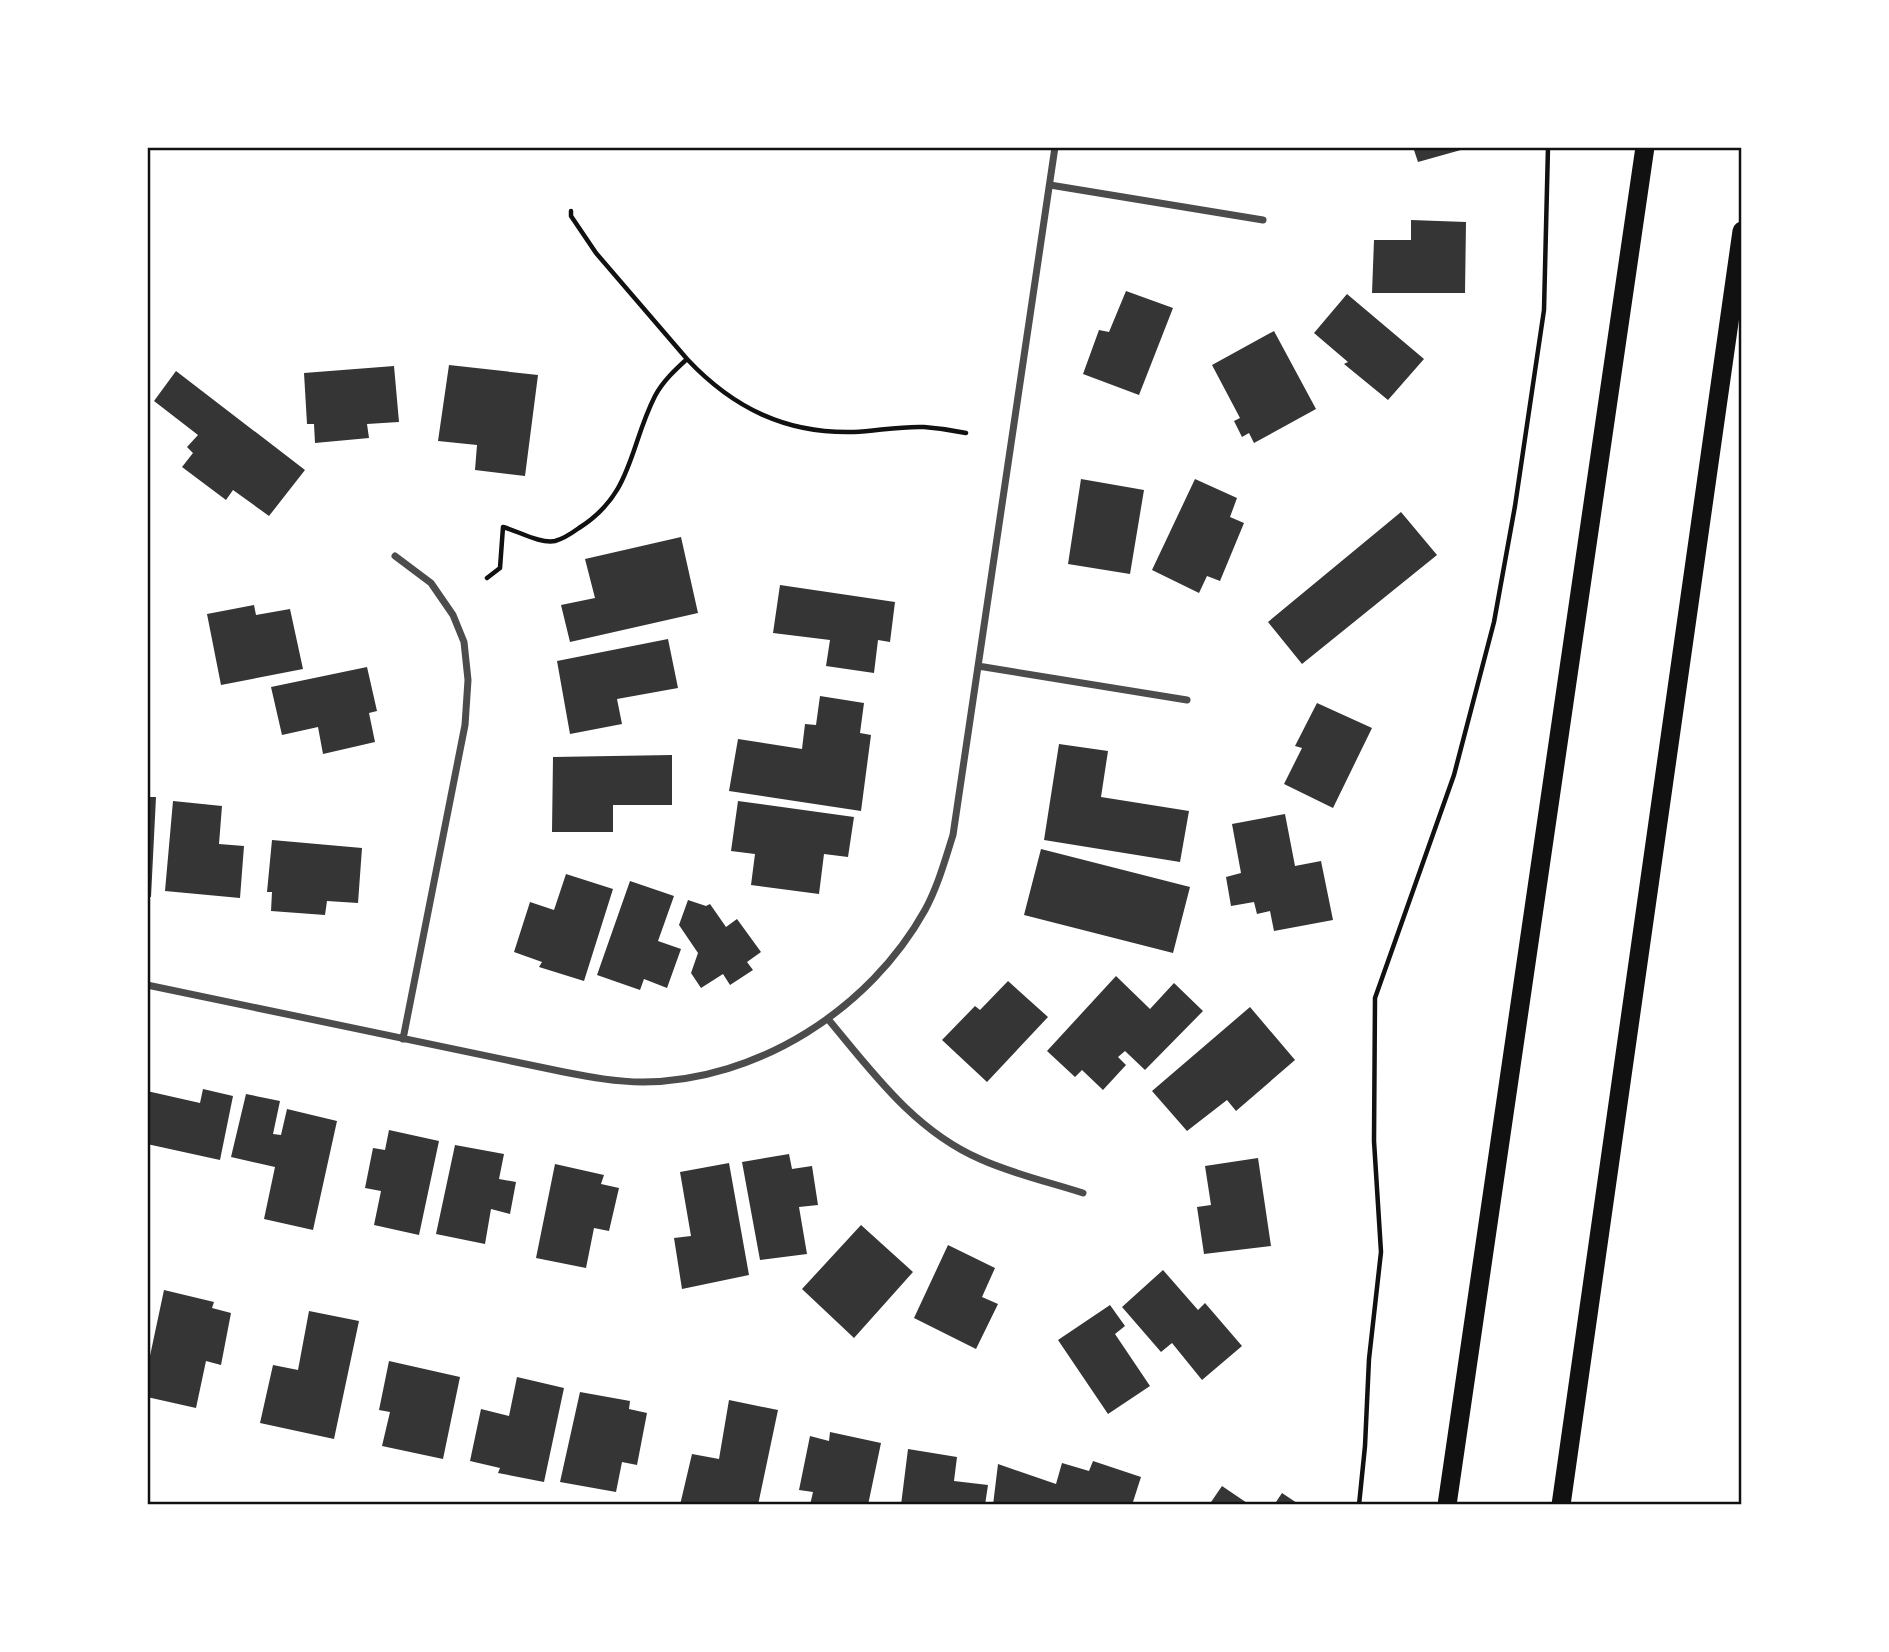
<svg xmlns="http://www.w3.org/2000/svg" width="1889" height="1652" font-family="Inter,sans-serif">
<rect width="100%" height="100%" fill="#fff"/>
<path fill="#353535" d="M1413,147H1468V148L1418,162Z
M1411,220L1466,222L1465,293H1372L1374,240H1411Z
M1126,291L1173,308L1139,395L1083,374L1099,330L1109,332Z
M1347,294L1424,359L1388,400L1344,364L1348,362L1314,333Z
M1274,331L1316,409L1254,443L1249,433L1242,437L1234,421L1240,418L1212,365Z
M449,365L538,375L525,476L475,470L477,445L438,441Z
M394,366L399,422L367,424L369,438L315,443L314,424H307L304,373Z
M176,371L305,470L269,516L233,490L226,500L182,467L193,453L187,447L198,435L154,401Z
M1081,479L1144,490L1130,574L1068,564Z
M1195,479L1237,498L1230,517L1244,523L1220,581L1207,576L1199,593L1152,570Z
M1401,512L1437,555L1302,664L1268,622Z
M681,537L698,613L570,642L561,605L595,598L585,559Z
M780,585L895,602L890,642L878,640L874,673L826,666L830,640L773,633Z
M254,605L256,615L290,609L303,669L221,685L207,614Z
M668,639L678,688L617,699L622,724L570,734L557,661Z
M367,667L377,711L369,713L375,742L323,754L318,727L282,735L271,687Z
M820,696L864,703L860,733L871,735L861,811L729,791L738,739L802,749L805,724L816,725Z
M1317,703L1372,728L1333,808L1284,784L1302,748L1295,746Z
M1059,744L1108,751L1101,797L1189,811L1180,862L1044,840Z
M672,755V805H613V832H552L553,757Z
M147,797H156L151,897H147Z
M173,801L222,806L219,844L244,846L240,898L165,891Z
M738,801L854,817L848,857L824,854L819,894L751,885L755,854L731,851Z
M1285,814L1295,866L1321,861L1333,920L1274,931L1270,911L1257,914L1254,902L1231,906L1226,877L1241,873L1232,824Z
M272,840L362,848L358,903L327,901L325,915L271,911L272,892H267Z
M1041,849L1190,887L1173,953L1024,915Z
M566,874L613,889L584,981L539,967L542,962L514,952L530,902L554,910Z
M630,881L674,896L658,941L681,949L667,988L644,979L640,990L597,975Z
M688,900L706,906L710,904L726,927L737,919L761,952L747,962L753,970L730,985L723,974L701,988L691,973L698,953L679,925Z
M1116,976L1150,1009L1174,983L1203,1011L1145,1070L1125,1051L1118,1057L1126,1065L1103,1090L1082,1070L1075,1077L1047,1051Z
M1008,981L1048,1017L987,1082L942,1040L975,1006L980,1010Z
M1250,1007L1295,1060L1236,1111L1227,1100L1187,1131L1152,1091Z
M203,1089L233,1096L220,1160L147,1144V1091L200,1103Z
M246,1094L280,1101L273,1134L281,1135L287,1109L337,1121L313,1230L264,1219L275,1167L231,1157Z
M389,1130L439,1141L419,1235L374,1225L381,1191L365,1188L373,1148L385,1150Z
M455,1145L504,1154L499,1179L516,1182L510,1214L491,1209L485,1244L436,1234Z
M789,1154L792,1169L812,1166L818,1205L799,1207L807,1254L760,1260L742,1162Z
M1258,1158L1271,1246L1204,1254L1197,1207L1211,1205L1205,1166Z
M729,1163L749,1275L682,1289L674,1238L691,1236L680,1172Z
M555,1164L604,1175L601,1184L619,1188L609,1231L594,1228L586,1268L536,1258Z
M861,1225L913,1272L854,1338L802,1289Z
M948,1245L995,1268L982,1297L998,1304L976,1349L914,1318Z
M1163,1270L1198,1310L1205,1303L1242,1346L1202,1380L1172,1343L1161,1352L1122,1307Z
M164,1290L214,1302L212,1308L231,1313L221,1365L206,1361L196,1408L147,1397V1370Z
M1110,1305L1125,1326L1115,1334L1150,1386L1108,1414L1058,1340Z
M309,1311L359,1321L334,1439L260,1423L273,1365L298,1370Z
M389,1361L460,1377L443,1459L382,1446L390,1412L379,1410Z
M517,1377L564,1388L544,1482L498,1473L500,1468L470,1461L481,1409L509,1416Z
M580,1392L630,1401L629,1409L647,1413L637,1465L622,1462L616,1492L560,1482Z
M729,1400L778,1410L758,1505H680L692,1454L719,1459Z
M830,1432L881,1443L868,1505H810L813,1492L799,1490L810,1436L829,1441Z
M908,1449L957,1457L954,1481L988,1485L985,1505H901Z
M1093,1461L1141,1477L1132,1505H993L998,1464L1056,1484L1062,1463L1089,1471Z
M1222,1486L1250,1505H1209Z
M1282,1493L1300,1505H1274Z"/>
<g fill="none" stroke-linecap="round" stroke-linejoin="round">
<path stroke="#111" stroke-width="4.5" d="M687,359C733,408 786,434 854,432C877,431 900,426 924,427C938,428 952,430 966,433
M487,578L500,568L503,527C518,531 540,544 555,541C563,539 572,533 579,528C633,494 629,447 655,396C663,381 675,370 687,359L596,253L571,216V211
M1359,1505L1365,1446L1369,1359L1381,1252L1374,1141L1375,998L1454,775L1494,622L1515,506L1544,310L1548,147"/>
<path stroke="#4c4c4c" stroke-width="7" d="M1050,185L1263,220
M395,556L431,583L453,615L464,642L468,680L465,725L403,1039
M978,666L1187,700
M147,985L564,1072C590,1077 616,1082 643,1082C758,1081 870,1009 925,910C938,886 945,860 953,835L1055,147
M828,1019C872,1072 915,1131 980,1159C1013,1174 1049,1182 1083,1193"/>
<path stroke="#111" stroke-width="19" d="M1447,1505L1645,147
M1561,1505L1742,231"/>
</g>
<rect width="1889" height="1652" fill="none" stroke="#ffffff" stroke-width="298"/>
<rect x="149" y="149" width="1591" height="1354" fill="none" stroke="#111" stroke-width="2.5"/>
</svg>
